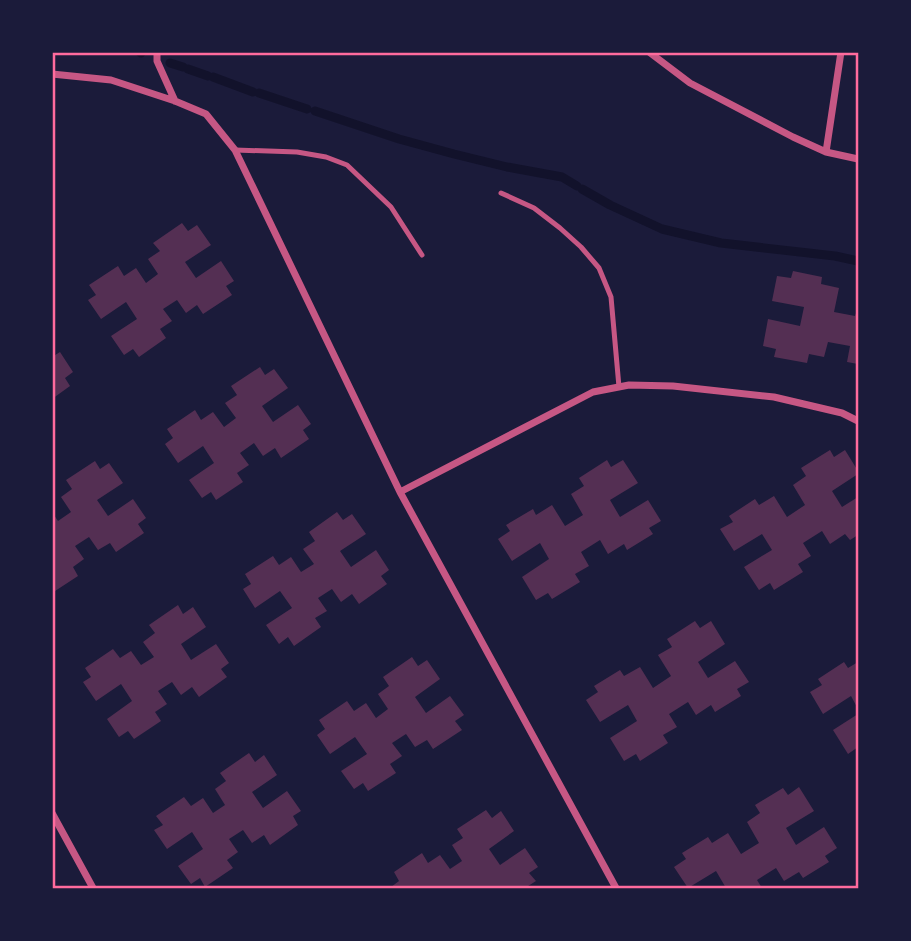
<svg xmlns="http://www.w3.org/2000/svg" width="911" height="941" font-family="Rubik,sans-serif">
<rect width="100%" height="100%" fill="#1b1b3a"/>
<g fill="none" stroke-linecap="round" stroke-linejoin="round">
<path stroke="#12122b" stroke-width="9" d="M140,52L141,53
M170,63L183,67
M188,69L208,76
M213,77L253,92
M259,93L307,109
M315,111L399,139L454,154L507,167L562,177L577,186
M582,189L610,205L662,229L721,243L835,256L858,261"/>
</g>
<path fill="#542f53" d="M182,223L188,231L197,225L211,245L185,262L196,278L221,261L234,281L226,286L232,295L203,314L197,305L186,313L177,300L163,309L172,321L160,329L166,338L139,357L133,349L124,355L111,336L137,319L126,302L101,319L88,300L96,295L89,285L118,266L124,276L136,268L146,283L158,274L148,259L160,251L153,243Z
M793,271L822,277L821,284L839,288L834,312L855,316L858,307V364L847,362L850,346L828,342L824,357L809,354L807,363L774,357L776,349L763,346L768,319L800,326L804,307L772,301L777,276L791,278Z
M60,352L73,372L65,378L70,386L52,399V357Z
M260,367L265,375L274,369L288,388L262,406L273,422L298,405L311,424L303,430L309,439L281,458L275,448L263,456L254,443L240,453L249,465L237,473L243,482L216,500L211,492L202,498L189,480L214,463L203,446L178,463L165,444L173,438L167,429L195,410L201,420L213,412L224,427L236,418L225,403L237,395L231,386Z
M830,450L834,457L845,450L858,471V474L832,491L842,507L858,497V535L850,540L845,534L830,544L822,531L803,543L811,556L798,564L803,572L774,590L770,583L759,590L744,567L772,550L762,534L734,551L720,529L733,522L729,516L755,499L759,505L774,496L787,517L805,505L793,485L806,476L801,468Z
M607,460L611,467L623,460L638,483L610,500L620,517L648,500L661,521L649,528L653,534L627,550L624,544L608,554L600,540L581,552L589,566L575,574L580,582L552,599L548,593L536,600L522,577L549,559L540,543L512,561L498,539L510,531L506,525L533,509L536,515L552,505L565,526L583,515L571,494L584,486L579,478Z
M95,461L100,469L109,463L123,483L97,500L108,516L133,499L146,518L138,524L144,533L116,552L110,543L98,550L89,537L75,546L84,559L73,567L78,576L52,593V512L58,521L71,512L61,497L72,489L66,480Z
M337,512L343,520L352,514L366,534L340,551L351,567L376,550L389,570L381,576L387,584L359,604L352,594L341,602L332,589L318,598L327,611L315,618L321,627L294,646L288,637L279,644L266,625L292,608L280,591L255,608L243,589L251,584L245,574L273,556L279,565L291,557L301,572L314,564L303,549L315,541L309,532Z
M178,605L183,614L193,607L206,627L181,644L191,660L216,644L229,663L221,669L227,677L199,697L192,687L181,695L172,682L158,691L167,704L155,712L161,721L134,739L128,731L119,737L107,719L132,701L121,684L96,701L83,682L91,677L85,668L113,649L120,658L131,651L141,665L154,657L143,642L155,633L149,625Z
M695,621L700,628L711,621L725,644L698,662L708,678L735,661L749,682L737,689L741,696L715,712L711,705L696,715L688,702L669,714L677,727L663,735L668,743L640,761L636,754L624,761L610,738L637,721L628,705L600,722L586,700L598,692L594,686L620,670L624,676L640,667L653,688L671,676L658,655L672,647L667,639Z
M412,657L418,666L427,660L440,679L415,697L426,713L450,696L464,715L455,721L462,730L433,749L427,740L415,747L406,734L392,743L402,756L390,764L396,773L368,791L363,783L354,789L341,771L367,754L355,737L330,754L317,735L325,729L319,720L347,701L354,711L366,703L376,718L388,709L378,694L389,686L383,677Z
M844,662L848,668L858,662V709L851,696L823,714L810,692L822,685L818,679Z
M858,714V747L848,754L833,730Z
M249,753L255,762L264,755L277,775L252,792L263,808L287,791L301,811L293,816L298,825L270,845L264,835L252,843L243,830L229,839L238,852L227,860L233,868L205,887L200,878L191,884L178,866L203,849L192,832L167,849L154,830L163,825L156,816L184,797L191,806L203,798L213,813L225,805L215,789L226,781L220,773Z
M799,787L814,811L786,828L796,845L824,827L837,848L825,856L829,862L803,878L799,872L784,881L776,868L757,880L762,888H726L716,871L688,888L674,867L686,859L682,853L708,837L712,843L728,833L741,854L759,843L747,822L760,813L755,805L783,788L788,795Z
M486,810L492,818L501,811L514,831L489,849L500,865L525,848L538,867L529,873L536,881L525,888H482L480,886L477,888H393L391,887L399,881L394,872L422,853L428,863L440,855L450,869L462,861L452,845L463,838L457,829Z"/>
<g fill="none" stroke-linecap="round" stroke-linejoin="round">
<path stroke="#c65784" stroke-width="5" d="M235,150L297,152L326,157L347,165L391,207L422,255
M501,193L534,208L560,228L581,247L599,268L611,297L619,387"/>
<path stroke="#c65784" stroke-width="7" d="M157,52V61L175,101
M649,52L690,83L793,137L826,152L858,159
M52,74L111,80L175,101L206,114L235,150L400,492L616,888
M826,152L841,52
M400,492L593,392L629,385L673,386L774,397L842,413L858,421
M52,813L93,888"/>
</g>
<rect width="911" height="941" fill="none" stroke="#1b1b3a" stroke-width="108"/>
<rect x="54" y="54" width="803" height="833" fill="none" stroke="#ff6b9d" stroke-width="2.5"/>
</svg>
